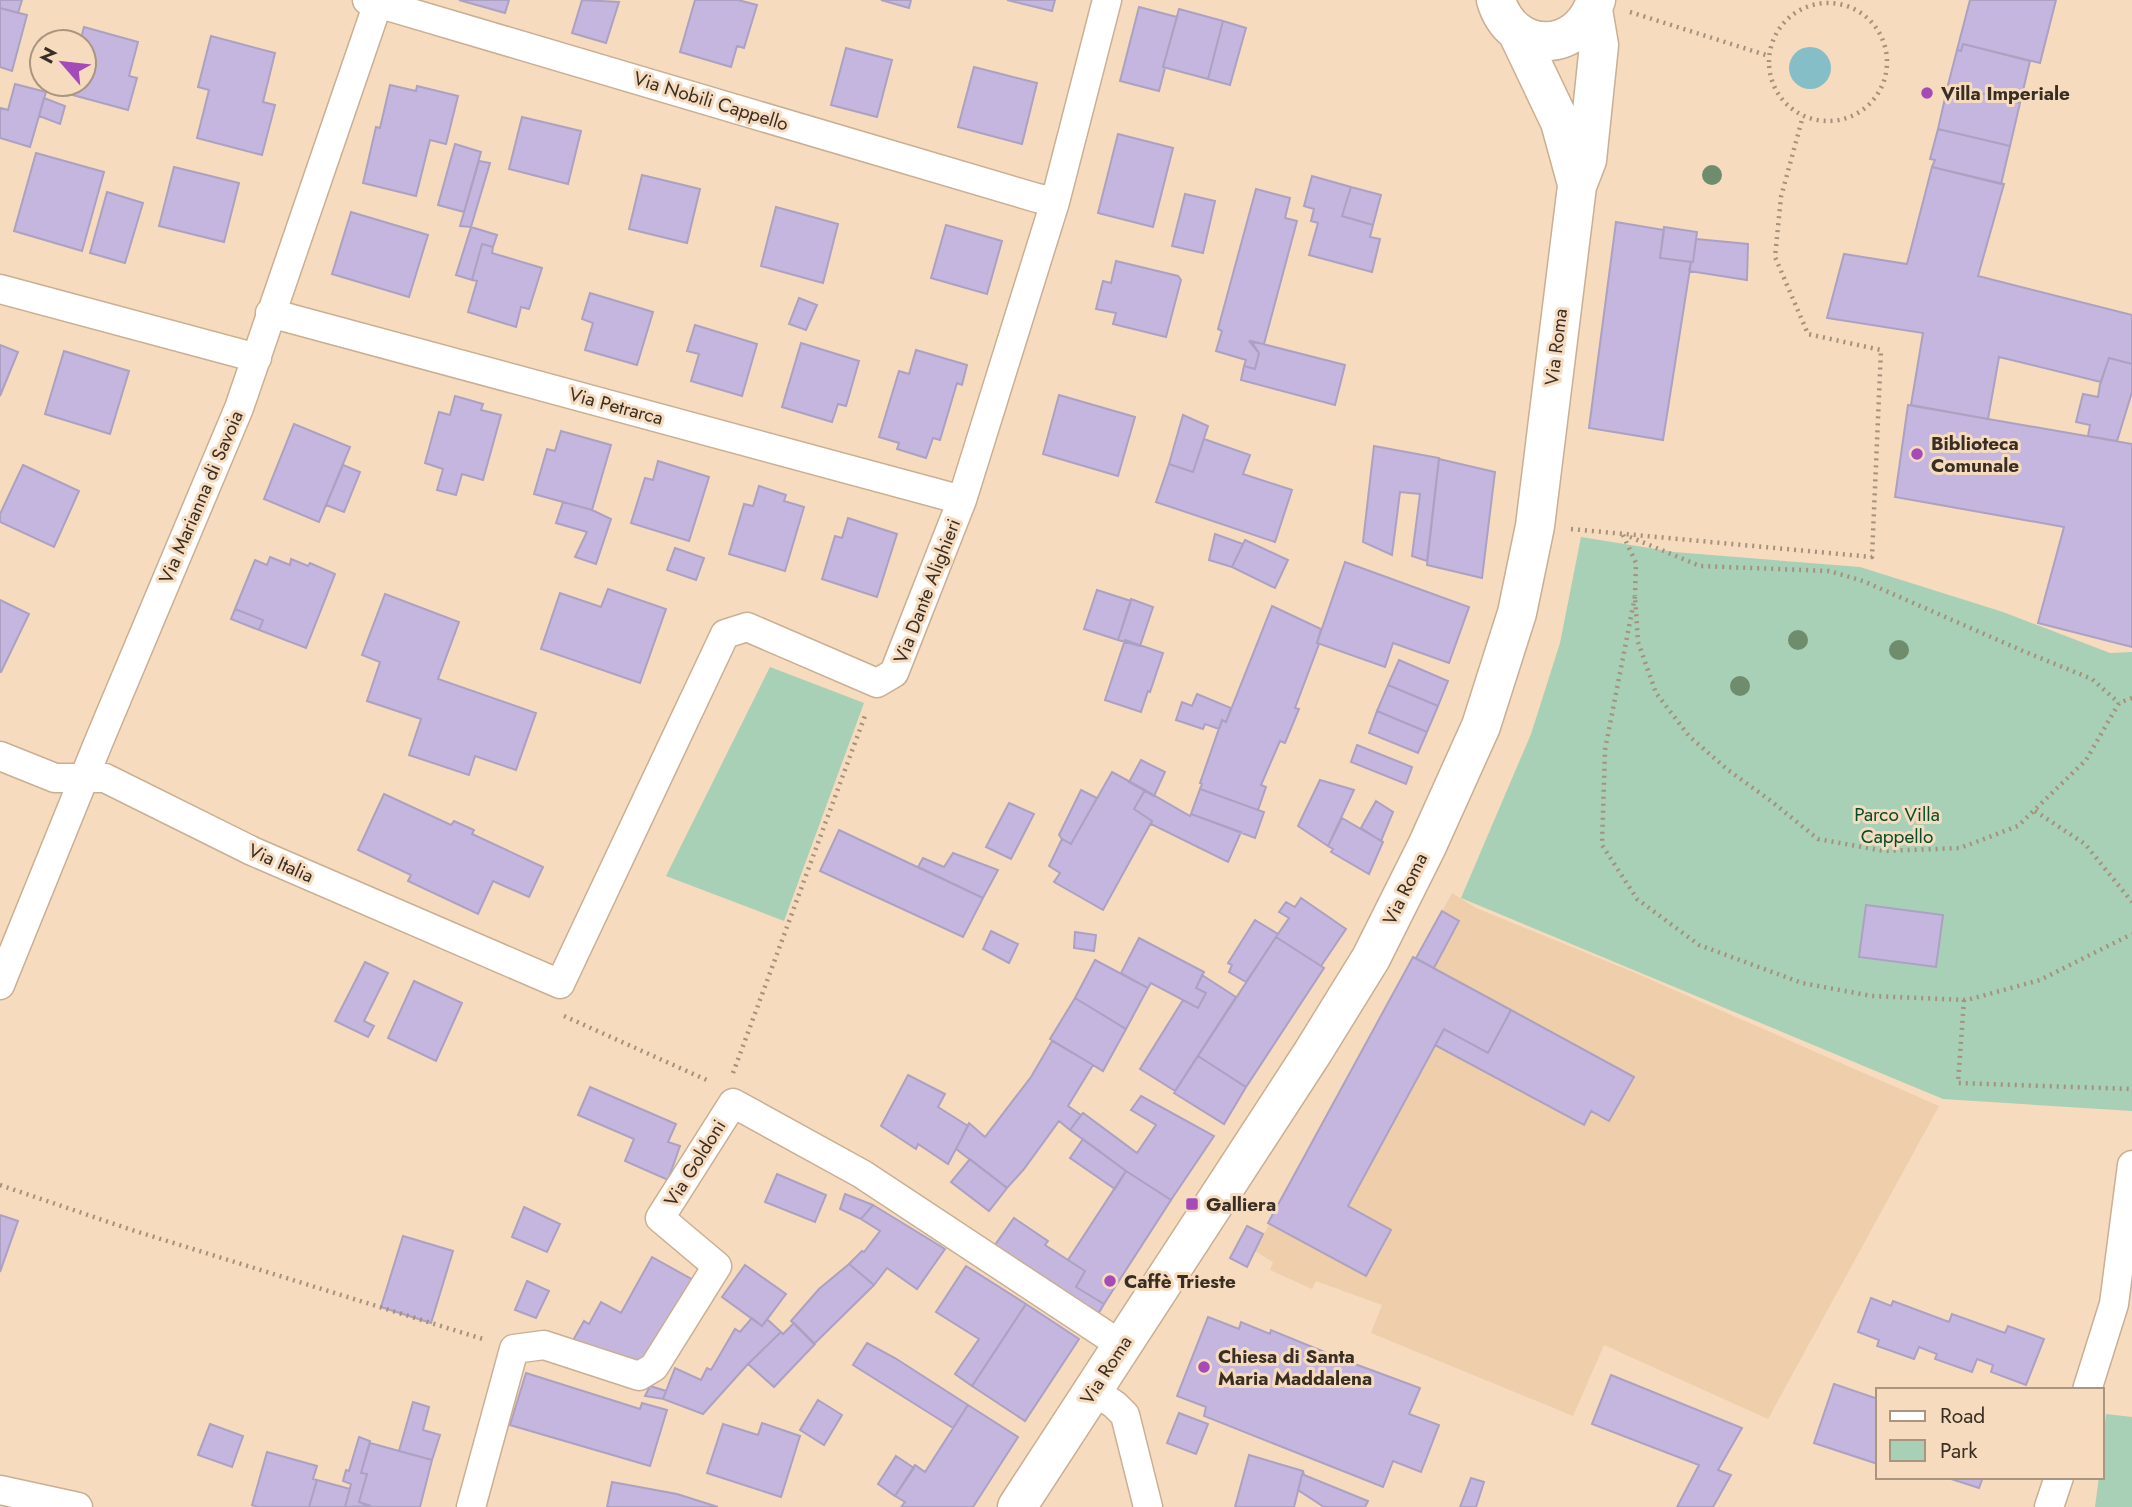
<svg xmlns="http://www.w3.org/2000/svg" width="2132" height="1507" font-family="Jost,sans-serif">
<rect width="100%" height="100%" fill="#f6dbbe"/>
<path fill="#eeceab" d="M1452,893L1476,908L1633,972L1939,1106L1768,1419L1604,1345L1573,1416L1371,1333L1382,1305L1316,1281L1312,1289L1270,1270L1273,1262L1255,1251L1413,957L1417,958Z"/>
<path fill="#a7d0b6" d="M1581,537L1674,552L1860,567L2003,612L2110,653L2132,652V1111L1943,1099L1461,898L1531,734L1560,643Z
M770,667L864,703L784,921L666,876Z
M2106,1414L2132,1417V1507H2095L2099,1477H2102V1449Z"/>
<path fill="#85bec6" d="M1789 68a21 21 0 1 1 42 0a21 21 0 1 1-42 0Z"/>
<path fill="#c4b6df" stroke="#aca1c2" stroke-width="2" d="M0,0H22L18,13L0,8Z
M459,0H509L505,13Z
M582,0L619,2L606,43L572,33Z
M695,0H738L757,5L744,48L737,46L731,67L680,52Z
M881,0H911L909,8Z
M1007,0H1055L1052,11Z
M1970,0H2056L2040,63L1963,44L1961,51L1957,50Z
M1139,7L1177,17L1163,67L1165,68L1159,91L1120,81Z
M0,8L27,15L12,71L0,67Z
M1179,9L1223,21L1208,79L1163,67Z
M1223,21L1246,28L1230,85L1208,79Z
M84,27L138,42L129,76L137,78L128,110L69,94L72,84H84V42H80Z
M211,36L275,53L263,102L275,105L262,155L197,138L209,90L198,87Z
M1963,44L2030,61L2020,103L1948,85L1957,50L1961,51Z
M846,48L892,60L877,117L831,105Z
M974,67L1037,83L1022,144L958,127Z
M15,84L46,92L30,147L0,138V112L1,108L8,110Z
M390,85L416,91L417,86L458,96L446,144L430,140L416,196L363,183L376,127L380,128Z
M1948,85L2020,103L2010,146L1938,129Z
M44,98L65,106L60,124L39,116Z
M522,117L581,131L568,184L509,169Z
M1938,129L2010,146L2001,184L1932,167L1935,160L1930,159Z
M1118,134L1173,148L1153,227L1098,213Z
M455,144L481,152L464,212L438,205Z
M36,153L104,172L82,251L14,231Z
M479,161L490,163L471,227L460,226Z
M174,167L239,183L224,242L159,226Z
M1932,167L2004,184L1978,276L2132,315V364L2109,358L2101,382L1999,357L1988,419L1911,405L1923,333L1827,318L1844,254L1907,264Z
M642,175L700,189L687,243L629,229Z
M1312,176L1351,187L1342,216L1373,225L1370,237L1380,239L1372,272L1309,255L1318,223L1311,221L1314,209L1304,206Z
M1351,187L1381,195L1373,225L1342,216Z
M1256,189L1290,198L1285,218L1297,221L1264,344L1250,342L1259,353L1255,369L1244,366L1246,360L1216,351L1222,331L1218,329Z
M107,192L143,203L125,263L90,253Z
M1185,194L1215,201L1203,253L1172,246Z
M776,207L838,224L823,283L761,266Z
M351,212L428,235L409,297L332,274Z
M1616,222L1664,230L1660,258L1691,262L1663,440L1589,428Z
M946,225L1002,241L987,294L931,278Z
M471,227L497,235L493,247L482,244L472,280L456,275Z
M1664,227L1697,232L1693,262L1660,258Z
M1696,239L1748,244L1747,280L1689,271L1691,262H1693Z
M482,244L493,247L492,253L542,268L529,309L521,307L516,327L468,312L477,281L472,280Z
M1116,261L1178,276L1181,280L1166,337L1113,324L1116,313L1096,309L1103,281L1111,283Z
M590,293L653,312L637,365L585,350L593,323L582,319Z
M799,298L817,305L806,330L789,324Z
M695,325L757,344L742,396L691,381L699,354L687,351Z
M1251,341L1345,365L1335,405L1241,380L1244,366L1255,369L1259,353Z
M801,343L859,361L846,406L838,404L832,422L782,407Z
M0,345L18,352L0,396Z
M916,350L967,365L962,385L957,383L940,440L933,438L926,458L897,449L899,443L879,437L899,371L909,374Z
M64,351L129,371L110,434L45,414Z
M2109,358L2132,364V392L2117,441L2088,436L2090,425L2076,422L2083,394L2098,397L2100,384Z
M1059,395L1135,417L1118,476L1043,454Z
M455,396L483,404L481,410L501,415L483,480L462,474L456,495L437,490L443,469L425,463L439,412L450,415Z
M1908,405L2132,444V647L2038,623L2064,527L1895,497Z
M1183,415L1208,426L1193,472L1169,464Z
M294,424L350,447L319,522L264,499Z
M561,431L611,445L592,510L534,494L547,449L555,451Z
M1204,439L1250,455L1243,474L1292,490L1275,542L1156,502L1169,464L1193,472Z
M1374,446L1439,458L1427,561L1412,556L1420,494L1400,492L1392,555L1363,542Z
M1439,459L1495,472L1482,578L1427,565Z
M658,461L709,477L689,541L631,523L645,478L653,480Z
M23,465L79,491L54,547L0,522V514Z
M343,465L360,472L344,512L326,505Z
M759,486L786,495L784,501L804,507L785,571L729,554L744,504L753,506Z
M563,502L592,510L611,519L596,564L575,557L587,532L556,523Z
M848,518L897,534L877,597L822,579L835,536L842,538Z
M1215,534L1243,544L1232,567L1209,560Z
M1245,540L1288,560L1275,588L1232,567Z
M675,548L704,558L696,580L667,570Z
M270,557L290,565L291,559L308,566L310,563L335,574L306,648L259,630L263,620L235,609L255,560L267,565Z
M1345,562L1469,607L1449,663L1393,643L1385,667L1317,643Z
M608,589L666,609L640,683L541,649L560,593L601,607Z
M1097,590L1131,601L1118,640L1084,629Z
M385,594L459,622L438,679L536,713L516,770L475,756L469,775L409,755L421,719L367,701L380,662L362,655Z
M1131,599L1153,607L1140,646L1118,640Z
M0,600L29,614L1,672H0Z
M1272,606L1321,629L1317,643L1319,644L1295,708L1299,709L1285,743L1280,741L1261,785L1266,787L1258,810L1200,789L1202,784L1200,783L1222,720L1226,722Z
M235,609L263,620L259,630L231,619Z
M1125,640L1163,653L1150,692L1148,691L1141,712L1105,700Z
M1399,660L1448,681L1438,706L1388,685Z
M1388,685L1438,706L1427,732L1377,711Z
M1197,694L1231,708L1226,722L1222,720L1219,729L1205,724L1203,729L1176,720L1182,702L1192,706Z
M1377,711L1427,732L1418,753L1369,733Z
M1357,745L1412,767L1406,784L1351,762Z
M1141,760L1165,772L1154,796L1129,782Z
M1112,772L1145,790L1134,809L1152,821L1103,910L1054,882L1060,873L1049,866L1062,839L1071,844Z
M1320,780L1354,790L1328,846L1298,826Z
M1200,789L1264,812L1255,838L1191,814Z
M1081,790L1097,798L1071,844L1062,839L1059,835Z
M1145,790L1190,816L1191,814L1241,832L1228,862L1151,824L1152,821L1134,809Z
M384,794L451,825L454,821L474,830L472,834L543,867L529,897L493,881L478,914L408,881L411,875L358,850Z
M1376,801L1393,812L1381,841L1361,828Z
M1009,803L1034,814L1011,859L986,847Z
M1342,818L1383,842L1369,874L1331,852L1333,849L1328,846Z
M839,830L983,898L963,937L820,871Z
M953,853L998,870L983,898L918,867L923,858L944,867Z
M1301,898L1346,929L1321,966L1276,937L1289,918L1279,912L1286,902L1295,907Z
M1866,905L1943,915L1936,967L1859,957Z
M1442,911L1459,921L1434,968L1416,958Z
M1255,920L1278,934L1246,982L1229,972L1232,965L1228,963Z
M991,931L1018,944L1009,963L983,949Z
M1075,932L1096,935L1094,951L1074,948Z
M1276,937L1324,968L1246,1087L1198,1056Z
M1139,938L1204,972L1196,988L1206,993L1198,1008L1151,983L1148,988L1121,973Z
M1413,957L1511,1010L1488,1053L1444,1029L1348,1206L1391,1230L1366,1276L1268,1223Z
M1095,960L1148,988L1126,1029L1075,998Z
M365,962L388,973L364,1021L374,1026L368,1037L335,1021Z
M1202,975L1236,997L1175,1091L1140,1069L1183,1000L1198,1008L1206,993L1196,988Z
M414,981L462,1003L436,1061L388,1038Z
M1075,998L1126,1029L1103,1071L1050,1039Z
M1511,1010L1634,1077L1609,1121L1591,1111L1584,1125L1435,1045L1444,1029L1488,1053Z
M1052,1041L1093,1065L1068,1106L1081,1115L1070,1130L1059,1121L1024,1169L1007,1188L956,1149L969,1123L985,1137L1031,1077Z
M1198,1056L1246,1087L1224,1124L1174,1093Z
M908,1075L945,1094L938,1107L968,1126L948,1164L918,1144L916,1149L881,1126Z
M590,1087L676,1124L668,1142L680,1146L668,1180L625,1161L634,1139L578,1115Z
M1141,1096L1214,1136L1171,1200L1126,1171L1070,1130L1083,1113L1137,1153L1156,1125L1131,1110Z
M1083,1139L1126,1171L1115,1189L1070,1158Z
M970,1159L1007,1188L989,1211L951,1182Z
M1126,1171L1171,1200L1104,1304L1076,1287L1085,1271L1068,1260Z
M777,1174L826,1195L815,1222L765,1202Z
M845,1194L873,1205L861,1219L840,1209Z
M873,1205L945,1249L917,1289L887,1268L874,1285L849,1264L862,1251L864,1252L880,1231L861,1219Z
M524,1207L560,1224L547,1252L512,1237Z
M0,1215L18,1221L0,1272Z
M1014,1218L1048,1241L1045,1245L1085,1271L1076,1287L1104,1304L1094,1321L990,1252Z
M1247,1226L1263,1234L1247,1267L1230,1258Z
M403,1236L453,1251L431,1323L381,1307Z
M652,1257L695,1281L639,1368L571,1344L584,1321L589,1324L601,1302L621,1313Z
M849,1264L874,1285L814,1344L791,1321L819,1289Z
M745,1265L786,1294L762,1326L722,1297Z
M966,1266L1026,1304L972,1386L955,1374L979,1339L936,1312Z
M527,1281L549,1291L536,1318L515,1310Z
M1871,1298L1891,1306L1893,1301L1949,1322L1952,1314L2005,1333L2008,1326L2044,1339L2026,1385L1991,1372L1993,1365L1977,1359L1972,1372L1935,1359L1937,1354L1919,1347L1914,1359L1877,1346L1879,1340L1858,1332Z
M1026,1304L1079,1339L1025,1421L972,1386Z
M1208,1317L1239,1329L1241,1322L1270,1334L1271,1330L1344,1360L1420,1388L1409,1414L1439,1425L1421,1472L1393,1461L1383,1487L1204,1416L1206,1407L1177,1396Z
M752,1318L762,1326L767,1319L781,1332L748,1364L703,1414L663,1399L675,1368L701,1380L707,1368L711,1370L735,1329L740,1332Z
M794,1323L815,1344L774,1387L748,1364L781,1332L783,1334Z
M867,1343L895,1358L968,1405L953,1428L853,1365Z
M526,1373L640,1409L642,1403L667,1410L650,1466L510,1425Z
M1611,1375L1742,1428L1718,1470L1731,1475L1713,1507H1677L1699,1465L1592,1424Z
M1834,1384L1878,1399V1464L1814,1443Z
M650,1386L666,1391L663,1399L645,1396Z
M818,1400L842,1415L824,1445L800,1430Z
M413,1402L429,1407L423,1430L440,1435L432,1460L399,1451Z
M968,1405L1018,1437L973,1507H901L905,1502L895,1496L915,1465L925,1472Z
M1179,1413L1208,1424L1196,1454L1167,1443Z
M762,1423L800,1436L781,1497L707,1473L723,1424L758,1435Z
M210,1424L243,1436L232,1467L198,1455Z
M359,1437L370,1441L361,1473L367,1474L359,1502L371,1506L345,1507L351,1484L343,1481L346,1470L349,1471Z
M370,1443L432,1460L420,1507H371L359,1502L367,1474L361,1473Z
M267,1452L317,1466L313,1479L317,1480L309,1507H258L252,1505Z
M1249,1455L1303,1471L1294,1507H1235Z
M896,1456L914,1468L895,1496L878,1484Z
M1303,1471L1304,1475L1368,1501L1365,1507H1324L1298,1490Z
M1945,1477H1983L1979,1488Z
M1471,1478L1484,1482L1476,1507H1460Z
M317,1480L350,1489L345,1507H309Z
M612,1482L677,1494L718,1507H607Z"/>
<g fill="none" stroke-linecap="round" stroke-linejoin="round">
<g stroke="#c9af93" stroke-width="31">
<path id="minor" d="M367,0L1037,198L1055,202
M0,289L257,358
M270,313L962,500
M0,756L55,778H105L252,851L560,984L725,634L747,627L877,683L894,673L962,500L1055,202L1107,0
M0,985L99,741L239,408L379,0
M1093,1390L1115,1405L1125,1415L1148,1507
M2087,1390L2114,1304L2132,1165
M0,1490L78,1507
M471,1507L514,1349L544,1345L639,1376L654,1367L717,1266L660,1218L733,1103L862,1174L1121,1345
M2049,1507L2059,1477"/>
</g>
<g stroke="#c9af93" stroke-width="41">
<path id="secondary" d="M1496,0C1512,55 1579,55 1596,0
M1518,34L1560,122L1577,184
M1017,1507L1313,1052L1371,958L1427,846L1481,726L1517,613L1535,526L1577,186L1587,160L1599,45L1593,10"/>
</g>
<path stroke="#a5917c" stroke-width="4.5" stroke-dasharray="2 5" stroke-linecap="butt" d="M1769 62a59 59 0 1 1 118 0a59 59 0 1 1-118 0Z
M1630,12L1769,56
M1571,529L1872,557L1881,350L1808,334L1775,257L1781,197L1803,116
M1623,535L1636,563L1635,596
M1630,537L1700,566L1829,571L1863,581L2023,651L2092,679L2119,703
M2132,698L2119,703L2086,760L2018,826L1960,848L1884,851L1818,839L1771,801L1728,770L1689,736L1656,693L1638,642L1635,596L1605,750L1602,845L1637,899L1699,945L1802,983L1872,996L1967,1000L2040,980L2132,934
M2035,811L2085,844L2132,902
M1964,1000L1958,1083L2132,1089
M564,1016L709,1081
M733,1073L866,713
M0,1185L135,1231L486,1340"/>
<use href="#minor" stroke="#fff" stroke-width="28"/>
<use href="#secondary" stroke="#fff" stroke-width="38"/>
</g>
<g fill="#6f8d6d">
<circle cx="1712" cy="175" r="10"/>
<circle cx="1798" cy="640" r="10"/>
<circle cx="1899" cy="650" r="10"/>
<circle cx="1740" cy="686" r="10"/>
</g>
<g fill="#a44bb7" stroke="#f6dbbe" stroke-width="2.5">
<circle cx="1927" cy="93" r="7"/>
<circle cx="1917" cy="454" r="7"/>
<rect x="1185" y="1197" width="14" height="14" rx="3.5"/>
<circle cx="1110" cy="1281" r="7"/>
<circle cx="1204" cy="1367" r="7"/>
</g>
<g text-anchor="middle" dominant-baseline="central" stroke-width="6" stroke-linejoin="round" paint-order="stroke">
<g font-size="19" font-weight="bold" fill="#382e23" stroke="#f6dbbe" text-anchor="start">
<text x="1941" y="93">Villa Imperiale</text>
<text x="1931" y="443">Biblioteca<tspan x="1931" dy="22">Comunale</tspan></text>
<text x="1206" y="1204">Galliera</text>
<text x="1124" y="1281">Caffè Trieste</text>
<text x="1218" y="1356">Chiesa di Santa<tspan x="1218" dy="22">Maria Maddalena</tspan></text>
</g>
<g font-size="19" fill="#382e23" stroke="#f6dbbe">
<text transform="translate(711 101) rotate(17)">Via Nobili Cappello</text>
<text transform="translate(1556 347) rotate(-83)">Via Roma</text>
<text transform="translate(616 406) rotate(15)">Via Petrarca</text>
<text transform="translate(201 497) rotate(-67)">Via Marianna di Savoia</text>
<text transform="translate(927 591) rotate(-69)">Via Dante Alighieri</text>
<text transform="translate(281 863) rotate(24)">Via Italia</text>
<text transform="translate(1405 889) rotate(-64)">Via Roma</text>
<text transform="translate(695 1163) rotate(-58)">Via Goldoni</text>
<text transform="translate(1106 1370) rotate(-57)">Via Roma</text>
</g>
<g font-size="19" fill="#004e2b" stroke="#f6dbbe">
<text x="1897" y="814">Parco Villa<tspan x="1897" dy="22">Cappello</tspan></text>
</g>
</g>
<rect x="1876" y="1388" width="228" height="91" fill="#f6dbbe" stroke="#aa9680" stroke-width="2"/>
<rect x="1890" y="1411" width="35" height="10" fill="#ffffff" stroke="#aa9680" stroke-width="2"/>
<text x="1940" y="1423" font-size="21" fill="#382e23">Road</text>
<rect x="1890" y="1440" width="35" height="21" fill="#a7d0b6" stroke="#aa9680" stroke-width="2"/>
<text x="1940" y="1458" font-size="21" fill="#382e23">Park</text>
<g transform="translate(63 63) rotate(298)"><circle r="33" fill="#f6dbbe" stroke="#aa9680" stroke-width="2"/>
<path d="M0-5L12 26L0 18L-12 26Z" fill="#a44bb7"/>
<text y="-10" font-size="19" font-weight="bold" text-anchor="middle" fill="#382e23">N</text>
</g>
</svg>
